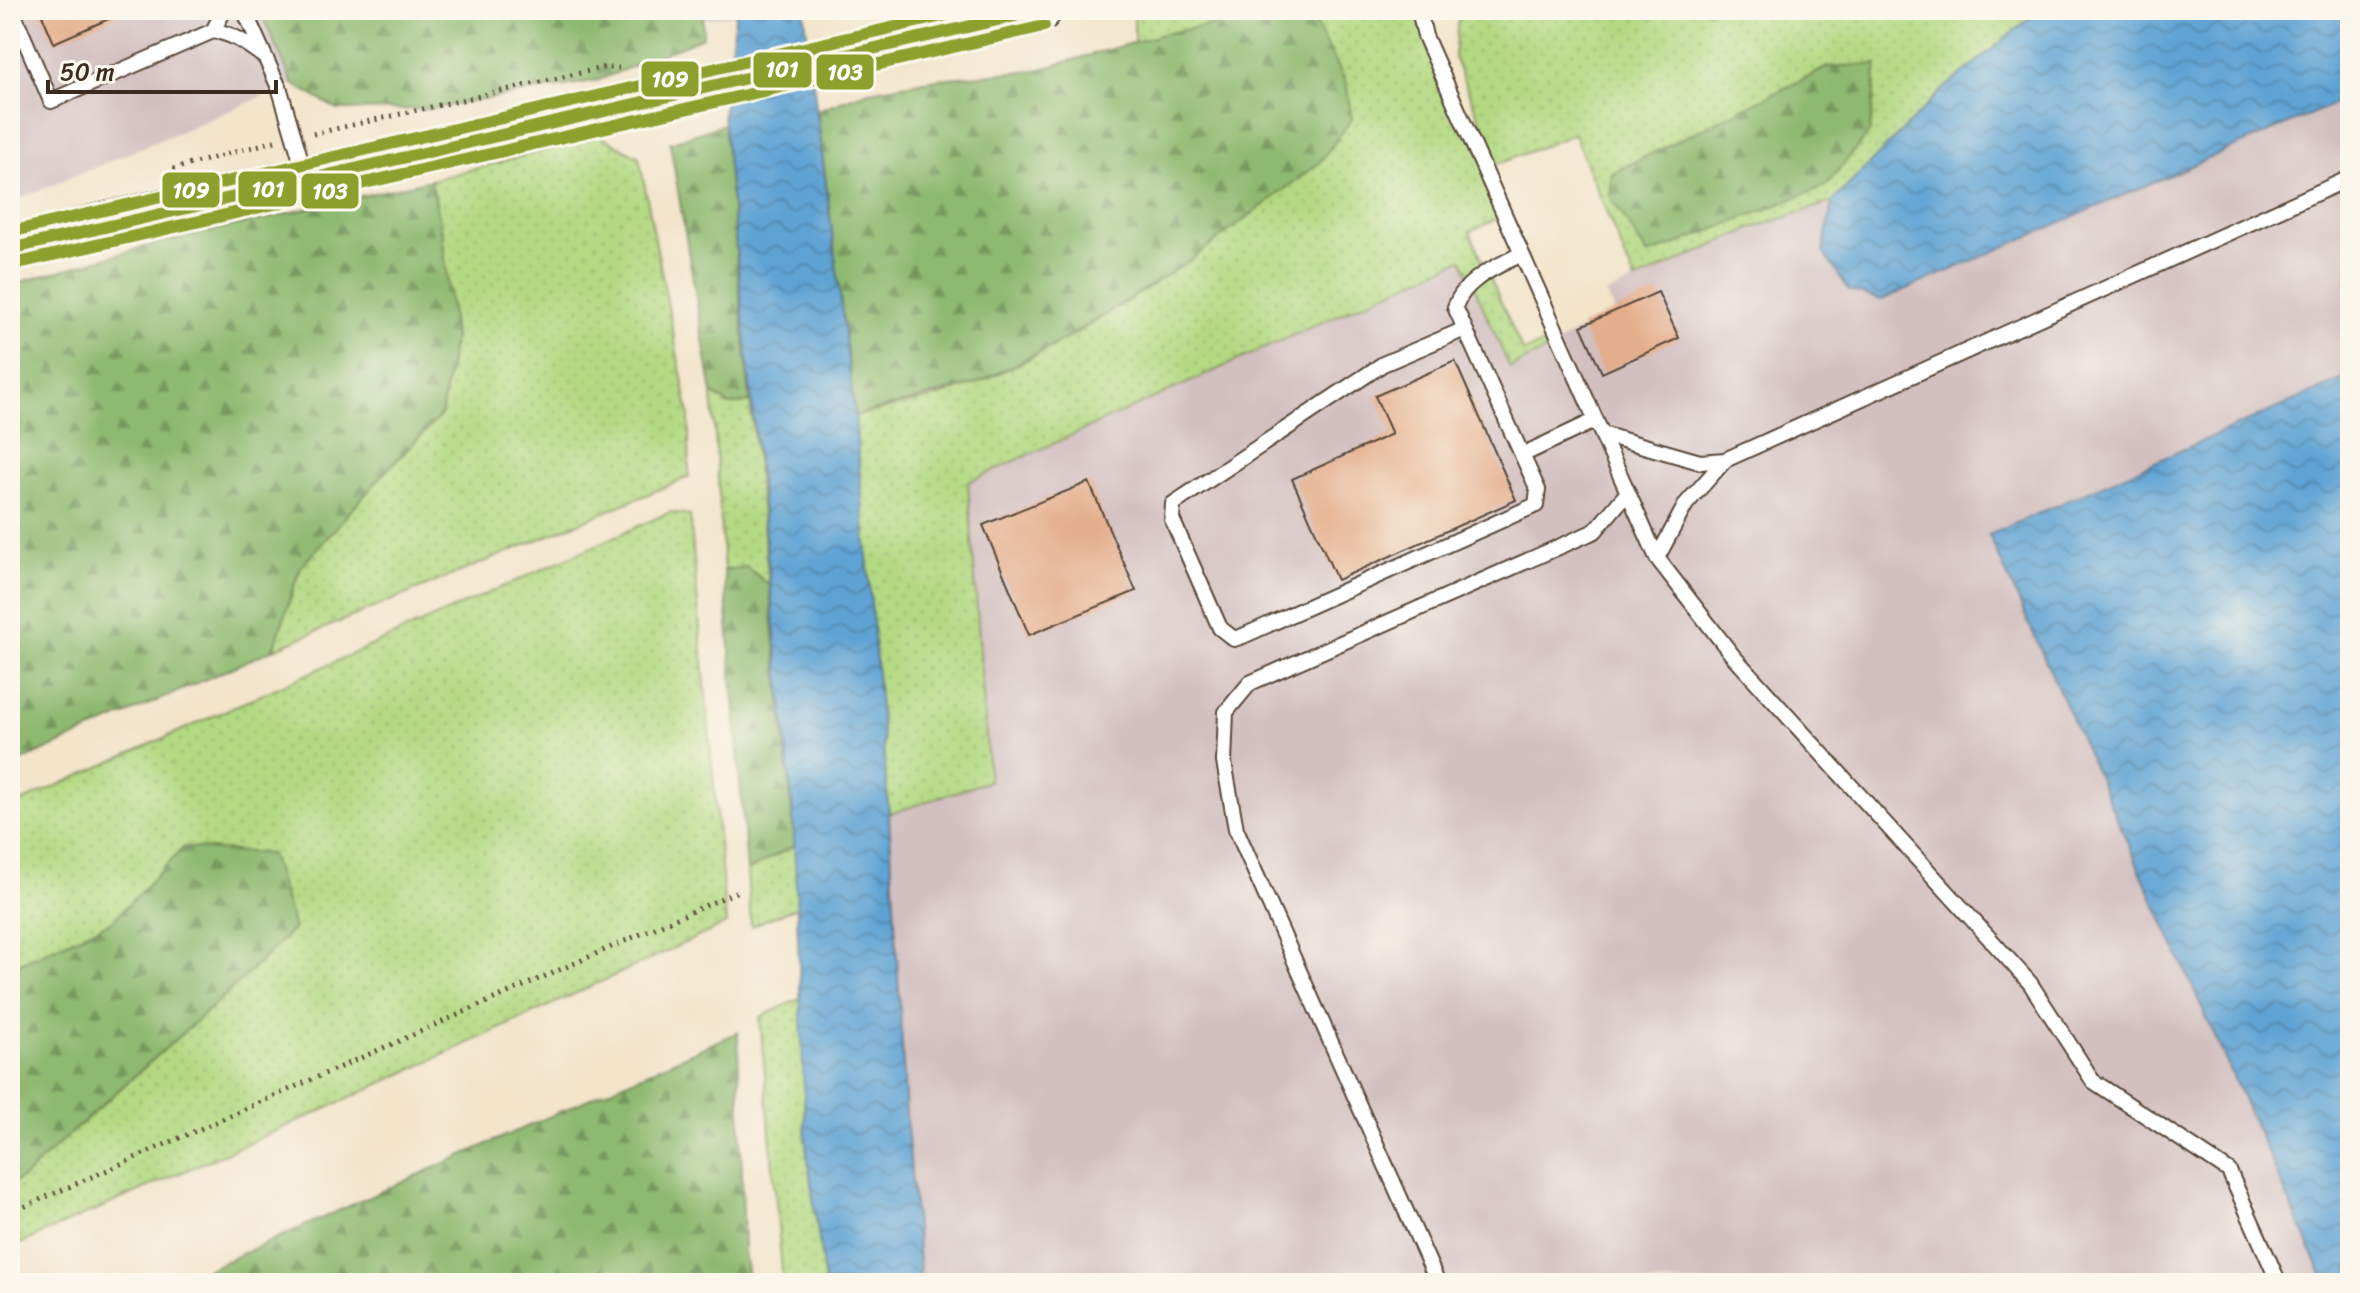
<svg xmlns="http://www.w3.org/2000/svg" width="2360" height="1293" font-family="Sriracha,sans-serif">
<defs>
<pattern id="grass-dots" width="8" height="8" patternUnits="userSpaceOnUse" patternTransform="scale(2)"><rect width="8" height="8" fill="#b3d982"/><path d="M2 2h.1M6 6h.1" fill="none" stroke="#9bba70" stroke-width="1.8" stroke-linecap="round"/></pattern>
<pattern id="forest-firs" width="22" height="20" patternUnits="userSpaceOnUse" patternTransform="scale(2)"><rect width="22" height="20" fill="#8eb970"/><path d="M5 1l3.5 6h-7zM16 11l3.5 6h-7z" fill="#75975b"/></pattern>
<pattern id="water-waves" width="16" height="10" patternUnits="userSpaceOnUse" patternTransform="scale(2)"><rect width="16" height="10" fill="#5fa3d4"/><path d="M0 5q4-4 8 0t8 0" fill="none" stroke="#5085ab"/></pattern>
</defs>
<rect width="100%" height="100%" fill="#fbf7ec"/>
<filter id="ink" filterUnits="userSpaceOnUse"><feTurbulence type="fractalNoise" baseFrequency=".0125" numOctaves="2"/><feDisplacementMap in="SourceGraphic" scale="16" xChannelSelector="R" yChannelSelector="G"/><feConvolveMatrix kernelMatrix="1 2 1 2 8 2 1 2 1" color-interpolation-filters="sRGB"/></filter>
<filter id="wash" filterUnits="userSpaceOnUse"><feTurbulence type="fractalNoise" baseFrequency=".006" numOctaves="4" result="noise"/><feDisplacementMap in="SourceGraphic" scale="32" xChannelSelector="R" yChannelSelector="G"/><feGaussianBlur stdDeviation="1.8" result="paint"/><feColorMatrix in="noise" values="0 0 0 0 0 0 0 0 0 0 0 0 0 0 0 0 0 1.4 0 .05"/><feComposite in="paint" operator="in"/></filter>
<g filter="url(#wash)">
<rect width="100%" height="100%" fill="#f3e4ca"/>
<path fill="#d2bfc0" d="M10,10H736L737,14L293,84L10,203Z
M2350,97V376L1989,536L2326,1283H921L906,1115L889,815L989,781L968,482L1463,259L1510,368L1614,311L1606,294L1750,229L1832,202L1823,252L1882,300Z"/>
<path fill="url(#grass-dots)" stroke="#778250" stroke-width="2" d="M1146,10H1419L1505,215L1470,232L1523,352L1545,343L1547,350L1510,368L1462,259L968,482L989,781L889,814L855,416C896,406 941,398 979,382C1104,330 1211,242 1319,163L1255,16L1134,42V13Z
M1459,10H2040L1941,91L1832,202L1750,229L1635,281L1574,134L1498,164L1454,57Z
M601,136L639,157L689,414V477L274,649L300,568L385,472L441,415L454,337L442,232L431,180Z
M712,393L729,405L750,402L769,585L747,567L724,570Z
M670,512L690,515L726,924L330,1107L10,1248V1184L23,1177C112,1092 208,1016 293,928L184,847L113,921L10,968V807Z
M795,845L797,907L751,926L747,871Z
M801,998L806,1146L825,1283H783L760,1017Z"/>
<path fill="url(#forest-firs)" stroke="#647247" stroke-width="2" d="M260,10H703V37L599,80L429,109L338,110L293,84Z
M1255,16L1314,20L1346,82L1352,119L1319,163L1191,260L1064,340L978,383L855,416L817,110L869,91L937,79L1038,70L1163,34Z
M1877,64L1870,131L1826,186L1648,255L1610,196L1612,173L1828,67Z
M724,124L750,402L729,405L712,393L670,143Z
M431,180L442,232L454,337L441,415L385,472L300,568L274,649L10,766V285L155,244Z
M747,567L769,585L795,845L747,871L724,570Z
M184,847L271,854L294,928C208,1016 112,1092 23,1178L10,1184V968L113,921Z
M738,1032L744,1252L749,1283H177Z"/>
<path fill="url(#water-waves)" stroke="#4d6679" stroke-width="2" d="M736,10H804L855,416L889,814L906,1115L921,1283H825L806,1146L793,811L723,115Z
M2040,10H2350V97L1882,300L1849,290L1823,252L1832,202L1941,91Z
M2350,376V1283H2326L1989,535Z"/>
<g id="blocks">
<path fill="#e4ae8c" d="M40,10H129L54,43Z
M1658,292L1679,338L1602,373L1581,326Z
M1455,361L1516,500L1337,580L1292,479L1392,434L1375,396Z
M1089,482L1136,591L1029,635L983,525Z"/>
</g>
</g>
<g filter="url(#ink)">
<use href="#blocks" fill-opacity="0" stroke="#574638" stroke-width="2"/>
<g fill="none" stroke-linecap="round" stroke-linejoin="round">
<g stroke="#574638" stroke-width="18">
<path id="service" d="M12,10L51,101L213,31C234,33 249,46 266,58
M244,10L280,90L305,174
M1419,10L1425,36L1657,558L1733,656L2030,983L2093,1081L2229,1171L2279,1283
M213,31L224,10
M1465,329L1383,364L1173,504L1172,519L1220,628L1234,639L1243,636L1536,505L1538,490L1465,329L1455,307C1465,278 1497,267 1521,254
M1602,434L1700,462L1725,460L2350,178
M1522,455L1596,420
M1657,558L1686,504L1725,460
M1438,1283L1236,829L1224,762L1226,712L1250,683L1595,531L1628,492"/>
</g>
<g stroke="#574638" stroke-width="46">
<path id="secondary" d="M10,249L93,227L1040,10"/>
</g>
<path stroke="#574638" stroke-width="5" stroke-dasharray="2 6" stroke-linecap="butt" d="M313,134L602,68H619
M173,169L275,141
M10,1213L738,891"/>
<use href="#service" stroke="#fff" stroke-width="14"/>
<use href="#secondary" stroke="#fff" stroke-width="42"/>
<g stroke="#fbf7ec" stroke-width="18">
<path id="bus-1" d="M10,249L1040,10"/>
</g>
<g stroke="#fbf7ec" stroke-width="18">
<path id="bus-2" d="M14,264L1044,26"/>
</g>
<g stroke="#fbf7ec" stroke-width="18">
<path id="bus-3" d="M10,232L968,10"/>
</g>
<use href="#bus-1" stroke="#8da02d" stroke-width="12"/>
<use href="#bus-2" stroke="#8da02d" stroke-width="12"/>
<use href="#bus-3" stroke="#8da02d" stroke-width="12"/>
</g>
</g>
<g stroke="#fbf7ec" stroke-width="3">
<rect x="752" y="51" width="61" height="38" rx="8" fill="#8da02d"/>
<rect x="815" y="53" width="60" height="38" rx="8" fill="#8da02d"/>
<rect x="640" y="60" width="60" height="38" rx="8" fill="#8da02d"/>
<rect x="237" y="170" width="61" height="38" rx="8" fill="#8da02d"/>
<rect x="161" y="171" width="60" height="38" rx="8" fill="#8da02d"/>
<rect x="300" y="172" width="60" height="38" rx="8" fill="#8da02d"/>
</g>
<g font-size="22" text-anchor="middle" font-weight="bold" fill="#fff">
<text x="782" y="77">101</text>
<text x="845" y="80">103</text>
<text x="670" y="87">109</text>
<text x="268" y="197">101</text>
<text x="191" y="198">109</text>
<text x="330" y="199">103</text>
</g>
<rect width="2360" height="1293" fill="none" stroke="#fbf7ec" stroke-width="40"/>
<path d="M48 80v12h228v-12" fill="none" stroke="#3b2a1e" stroke-width="4"/>
<text x="60" y="80" font-size="24" fill="#3b2a1e" stroke="#fbf7ec" stroke-width="6" paint-order="stroke">50 m</text>
</svg>
